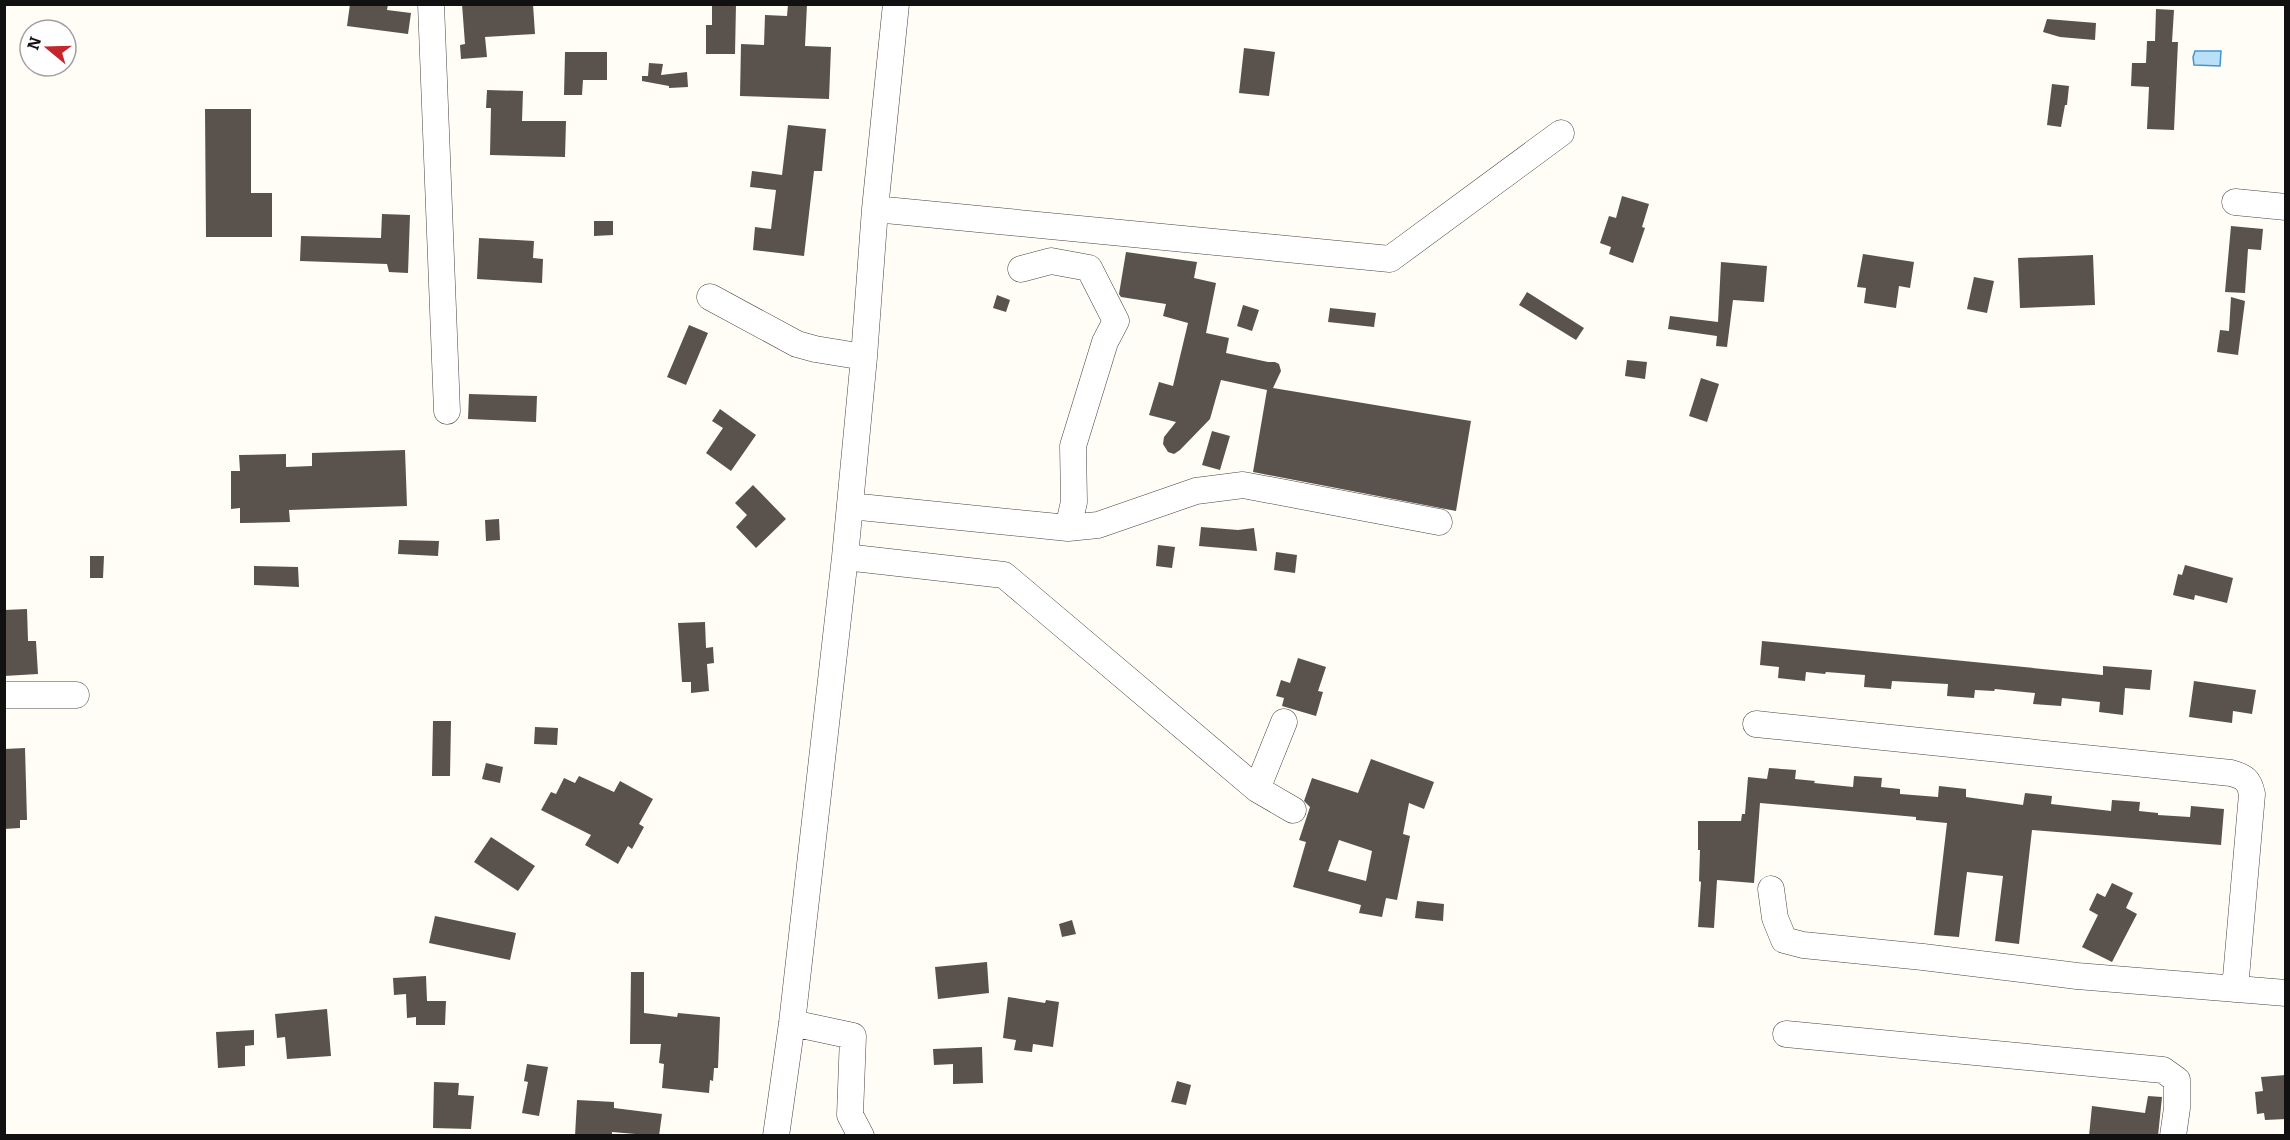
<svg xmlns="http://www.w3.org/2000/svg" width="2290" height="1140" font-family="Bitter,serif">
<rect width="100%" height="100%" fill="#fffdf5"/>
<path fill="#b9e0f7" stroke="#3f96cf" stroke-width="1.5" d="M2195,51H2221L2220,66L2194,65L2193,57Z"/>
<path fill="#5a524d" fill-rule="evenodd" d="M350,4H388L387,10L411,13L408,34L347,26Z
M462,4H533L535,34L485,37L487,57L461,59L460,45L465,44Z
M712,4H736L735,54H706V25H712Z
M788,4H807L805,46L831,47L829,99L740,96L741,44L764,45L765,15L787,16Z
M2156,9L2174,10L2172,42H2178L2174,130L2147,129L2149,87L2131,86L2132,63H2146L2147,41H2155Z
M2047,19L2096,23L2095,40L2060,37L2043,32Z
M1244,48L1275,52L1269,96L1239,93Z
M565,52H607V80H583L582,95H564Z
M649,63L663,64L661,75L687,72L688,87L669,88V86L642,81V76H648Z
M2052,84L2069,86L2067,105H2065L2061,127L2047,125Z
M487,90L523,91L522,121H566L565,157L490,155L491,108H486Z
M205,109H251V193H272V237H206Z
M788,125L826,129L822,171H814L804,256L753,250L755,227L771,229L776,190L750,187L752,171L782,175Z
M1622,196L1649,204L1642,227L1645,228L1633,263L1609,254L1611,247L1600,243L1609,216L1616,218Z
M382,214L410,215L408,273L389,272L387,264L300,261L301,236L381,238Z
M594,221H613V235L594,236Z
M2231,226L2263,229L2261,250L2248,249L2245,293L2225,292Z
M479,238L534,241L533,258L543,259L542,283L477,279Z
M1126,252L1197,262L1194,278L1216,283L1206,333L1229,338L1226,353L1268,362H1275L1279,364L1281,371L1273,388L1471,421L1456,511L1253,472L1267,390L1221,380L1210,419L1180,450L1174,454L1168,452L1163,444L1164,437L1176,422L1149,415L1159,382L1173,386L1188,323L1163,316L1166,304L1121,297L1119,294Z
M1863,254L1914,262L1910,288L1899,286L1896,308L1864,303L1866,288L1857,287Z
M2093,255L2095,305L2020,308L2018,258Z
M1721,262L1767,266L1764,302L1733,300L1727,347L1716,346L1717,336L1668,329L1670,316L1718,322Z
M1974,277L1994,281L1987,313L1967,309Z
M1527,292L1584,328L1576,340L1519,305Z
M997,295L1010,300L1006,312L993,308Z
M2231,297L2245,301L2238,355L2217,352L2220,330L2229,331Z
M1243,305L1259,310L1252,331L1237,326Z
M1330,308L1376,313L1374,327L1328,322Z
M689,325L708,333L686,385L667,377Z
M1627,360L1647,362L1645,379L1625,376Z
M1701,378L1719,384L1707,422L1689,416Z
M469,394L537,396L536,422L468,419Z
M720,409L756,435L731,471L706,453L723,428L712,421Z
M1212,431L1230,436L1220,470L1202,465Z
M405,450L407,506L289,510L290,522L240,523V508L231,509V471H240L239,455L286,454V467L312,466V453Z
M753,485L786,519L756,548L736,527L747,515L735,503Z
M499,519L500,540L486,541L485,520Z
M1201,527L1238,530L1254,528L1257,551L1199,546Z
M399,540L439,541L438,556L398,554Z
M1158,545L1175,547L1172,568L1156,566Z
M1276,552L1297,555L1295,573L1274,570Z
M90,556H104L103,578H90Z
M2185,565L2233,578L2227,603L2195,595L2194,600L2173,595L2178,574L2182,575Z
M254,566L298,567L299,587L254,585Z
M27,609L28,641H36L38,674L4,676V610Z
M705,622L706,648L713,647L714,663L707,664L709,691L691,693V682H682L678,623Z
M1762,641L2103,675V666L2152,670L2150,690L2125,688L2123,715L2099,712L2100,702L2062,698L2061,706L2033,704L2035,693L1995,689L1994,691L1975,690L1974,698L1947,696L1948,684L1892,681L1891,689L1864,687L1865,675L1826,672L1825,674L1806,672L1805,681L1778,678L1779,667L1760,665Z
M1298,658L1326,667L1318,691L1323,692L1316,716L1282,706L1284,698L1276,696L1281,680L1290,683Z
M2194,681L2256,690L2252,714L2233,711L2232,723L2189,717Z
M433,721H451L450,776H432Z
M535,727L558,728L557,745L534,744Z
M25,748L27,820H20V828L4,829V749Z
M1371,759L1434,782L1424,809L1409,803L1403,834L1410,836L1397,900L1386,898L1382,917L1359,913L1361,905L1293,887L1306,842L1299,840L1310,807L1304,801L1312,778L1358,793ZM1339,840L1372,851L1366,881L1328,871Z
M486,763L503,767L500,783L482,779Z
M1769,768L1796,770L1795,779L1815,781L1814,783L1853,787L1854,776L1882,778L1881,787L1900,789V794L1938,797L1939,786L1966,789V797L2023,805L2025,793L2052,796L2051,804L2111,811L2112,800L2140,802L2139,811L2158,813V815L2190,817L2191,806L2224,809L2221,845L2032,830L2019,944L1995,941L2003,876L1967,872L1959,937L1934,935L1947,823L1916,820V817L1760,803L1754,883L1717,880L1714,928L1698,927L1701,882L1699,881L1700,850H1698V821H1741L1742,814H1745L1748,777L1767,779Z
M579,776L614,792L620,781L653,799L639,824L644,827L632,849L628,846L618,864L585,845L591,835L541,810L551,792L556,794L564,778L575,783Z
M491,837L535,866L518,891L474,862Z
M2112,883L2133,893L2126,908L2137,914L2112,962L2082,947L2098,915L2089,910L2097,893L2105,897Z
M1417,901L1444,904L1443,921L1415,918Z
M435,916L516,933L510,960L429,943Z
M1072,920L1076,934L1062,937L1059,924Z
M987,962L989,993L938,999L935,967Z
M631,972H644V1013L677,1017L678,1013L720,1017L718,1068H714L713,1081L710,1080L709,1093L662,1088L664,1064L659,1063L661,1044H630Z
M426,976L427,1001H446L445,1025H416V1017L407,1018L406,994L394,995L393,978Z
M1008,997L1045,1003L1046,1000L1059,1002L1053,1047L1033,1044L1032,1052L1014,1050L1016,1040L1003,1038Z
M327,1009L331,1056L287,1059L285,1037L277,1038L275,1014Z
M254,1030V1045L245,1046V1066L218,1068L216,1032Z
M982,1047L983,1083L953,1084V1064L934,1065L933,1049Z
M527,1064L548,1067L539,1116L522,1113L528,1082L524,1081Z
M2286,1075V1119L2265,1120L2264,1113L2257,1114L2255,1092L2263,1091L2261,1077Z
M1177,1081L1191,1085L1186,1105L1171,1102Z
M434,1082L459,1083L458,1095L474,1096L471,1129L433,1128Z
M2148,1096L2162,1097L2158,1136H2089L2092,1106L2145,1113Z
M577,1100L614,1102V1108L662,1114L659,1136L612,1132V1136H575Z"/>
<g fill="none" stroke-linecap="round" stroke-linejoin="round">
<g stroke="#444" stroke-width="27">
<path id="minor" d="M431,4L447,411
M2235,202L2286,207
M875,209L1390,259L1561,133
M710,297L797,344L815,349L864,357
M850,506L1068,528L1074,502L1073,446L1105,342L1116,321L1089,268L1051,261L1021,269
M1068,528L1098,525L1196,491L1243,485L1439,522
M845,557L1004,575L1257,789L1293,810
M4,695H76
M1756,724L2231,773C2245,777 2249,780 2252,794L2235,989
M1257,789L1284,722
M1771,889L1775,918L1784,940L1803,945L1923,957L2077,976L2286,993
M792,1023L853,1036L850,1115L861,1136
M1786,1034L2163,1070L2177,1080V1108L2173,1136
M776,1136L792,1023L845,557L864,357L875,209L896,4"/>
</g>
<use href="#minor" stroke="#fff" stroke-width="26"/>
</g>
<rect width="2290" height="1140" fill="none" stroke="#111111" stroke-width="12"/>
<g transform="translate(48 48) rotate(289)"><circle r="28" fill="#ffffff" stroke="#a0a0a0" stroke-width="1.5"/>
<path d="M0-4.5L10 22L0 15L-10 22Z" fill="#c4262e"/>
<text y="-9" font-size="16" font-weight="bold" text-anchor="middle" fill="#111111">N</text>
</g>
</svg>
